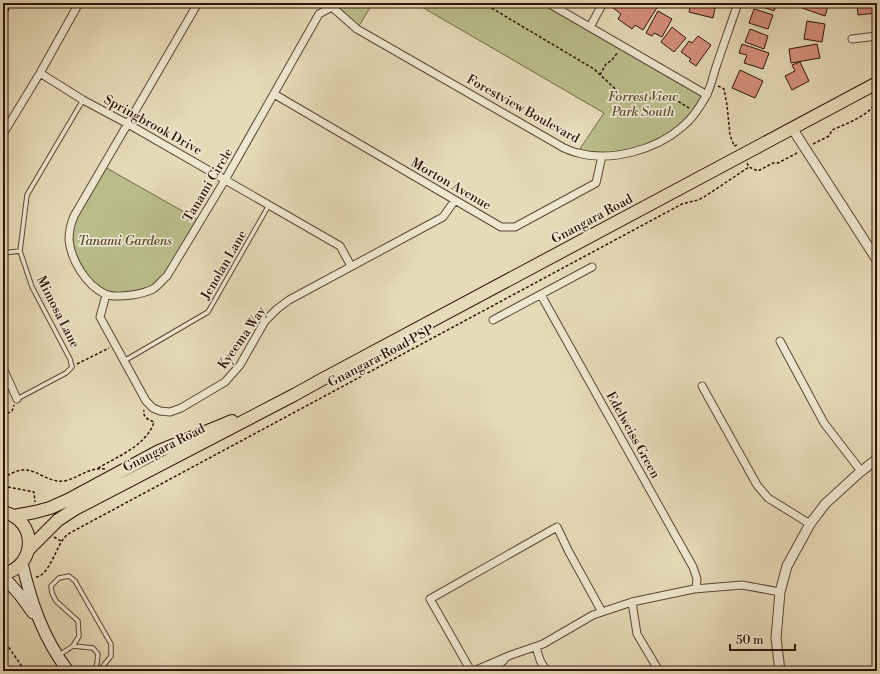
<svg xmlns="http://www.w3.org/2000/svg" width="880" height="674" font-family="'Libre Bodoni',serif">
<rect width="100%" height="100%" fill="#e5dbb7"/>
<filter id="stains"><feTurbulence type="fractalNoise" baseFrequency=".005" numOctaves="4"/><feColorMatrix values="0 0 0 0 .2 0 0 0 0 .09 0 0 0 0 .02 0 0 0 .5 -.17"/></filter>
<radialGradient id="worn" r=".72"><stop offset=".6" stop-color="#630" stop-opacity="0"/><stop offset="1" stop-color="#630" stop-opacity=".3"/></radialGradient>
<path fill="#babe8b" stroke="#74684a" d="M329,3H373L357,29Z
M415,3H548L707,95L696,112L665,139L622,154L577,153L604,113Z
M103,166L200,221L167,276L140,294L106,295L80,271L69,240L74,216Z"/>
<path fill="#d6907c" stroke="#2f130a" d="M616,3H653L658,6L643,30L635,25L632,29L618,19L621,14L613,8Z
M691,3H716L713,18L689,12Z
M753,3H777L774,11Z
M804,3H829L825,16L802,8Z
M857,3H875L876,13L858,15Z
M754,9L773,15L768,29L749,23Z
M658,11L672,19L662,37L654,33L652,36L646,33Z
M807,21L825,24L822,42L804,39Z
M672,27L686,38L674,52L661,42Z
M750,29L768,36L764,49L745,42Z
M698,36L711,45L696,66L689,61L691,59L681,52L689,41L692,43Z
M742,44L769,53L763,69L744,63L747,55L739,53Z
M817,44L820,58L791,63L789,49Z
M800,62L809,81L792,90L785,76L795,71L792,65Z
M740,70L763,81L755,98L732,88Z"/>
<g fill="none" stroke-linecap="round" stroke-linejoin="round">
<g stroke="#5c4535" stroke-width="5.5">
<path id="service" d="M3,253L20,251
M124,361L208,312L269,205
M17,399L66,373L72,367L70,359L32,287L20,251L27,195L83,100
M73,646L93,648L98,654L97,663L94,671
M59,655L73,646L79,636L78,621L56,601L52,593L51,586L59,578L69,576L75,581L111,644V656L103,666L97,671"/>
</g>
<g stroke="#5c4535" stroke-width="9">
<path id="minor" d="M198,3L74,216C71,223 69,231 69,240C71,260 86,285 105,294C112,297 125,296 132,295C139,294 147,292 153,289C158,286 162,280 167,276L225,180L319,14L332,7
M329,3L332,7L357,29L564,148C569,150 573,152 578,153C611,162 656,150 682,127C692,119 700,107 706,96C711,87 713,76 716,67C723,46 731,24 738,3
M548,3L707,95
M590,27L603,3
M852,39L877,36
M40,73L83,100L128,124L340,246L351,266
M274,94L501,227H515L596,183L602,156
M3,134L40,73L79,3
M106,295L100,317L146,401L153,408L160,411L170,412L181,408L225,382L240,365L265,321L277,309L289,300L443,217L455,200
M541,295L693,567L697,579L696,589
M493,320L592,267
M780,341L824,423L861,471
M3,368L17,399
M702,386L757,485L768,498L810,524
M632,602L637,634L659,671
M536,647L540,660L546,671
M471,671L430,599L557,527L569,552L602,612
M474,671L511,655L543,644L593,615L632,602L694,589L742,585L780,592
M492,671L504,660"/>
</g>
<g stroke="#5c4535" stroke-width="11">
<path id="tertiary" d="M792,128L877,260
M780,671L776,638L780,592L787,566L810,524L825,504L859,473L877,459"/>
</g>
<g stroke="#2f130a" stroke-width="13">
<path id="secondary" d="M22,563C31,602 43,638 68,671
M3,576L19,594L33,613"/>
</g>
<g stroke="#2f130a" stroke-width="14">
<path id="primary" d="M3,512C38,520 37,566 3,574
M14,516L35,512L50,508L68,500L159,451L232,421
M28,550L58,520L75,509L294,395L321,380L877,83"/>
</g>
<path stroke="#2f130a" stroke-width="1.5" stroke-dasharray="3 2" stroke-linecap="butt" d="M483,3L594,69L624,97L676,100L689,108
M3,20L12,3
M600,75L606,64L612,60L618,52
M718,86L724,89L727,105L730,135L734,146L739,144
M813,144L829,136L832,130C848,123 866,117 877,102
M747,163L749,167L758,171L773,163H778L797,153
M77,364L109,348
M3,416L12,411L14,405
M98,468C117,457 147,445 154,422C149,420 142,417 144,410
M3,478C9,475 16,470 23,470C37,469 48,483 64,481C79,478 88,467 105,469
M3,486L34,492L35,502
M54,537L61,541
M36,577C51,575 56,543 68,534L682,204L698,200L704,197L749,167
M3,639L25,671"/>
<use href="#service" stroke="#eee8d0" stroke-width="3.5"/>
<use href="#minor" stroke="#eee8d0" stroke-width="7"/>
<use href="#tertiary" stroke="#eee8d0" stroke-width="9"/>
<use href="#secondary" stroke="#eee8d0" stroke-width="11"/>
<use href="#primary" stroke="#e5dbb7" stroke-width="12"/>
</g>
<g text-anchor="middle" dominant-baseline="central" stroke-width="3.5" stroke-linejoin="round" paint-order="stroke">
<g font-size="13" font-style="italic" fill="#594631" stroke="#eee8d0">
<text x="643" y="97">Forrest View<tspan x="643" dy="15">Park South</tspan></text>
<text x="125" y="241">Tanami Gardens</text>
</g>
<g font-size="13" fill="#2f130a" stroke="#eee8d0">
<text transform="translate(523 109) rotate(29)">Forestview Boulevard</text>
<text transform="translate(153 125) rotate(29)">Springbrook Drive</text>
<text transform="translate(451 184) rotate(30)">Morton Avenue</text>
<text transform="translate(208 185) rotate(-59)">Tanami Circle</text>
<text transform="translate(592 219) rotate(-28)">Gnangara Road</text>
<text transform="translate(224 265) rotate(-60)">Jenolan Lane</text>
<text transform="translate(58 312) rotate(63)">Mimosa Lane</text>
<text transform="translate(242 338) rotate(-55)">Kyeema Way</text>
<text transform="translate(381 356) rotate(-28)">Gnangara Road PSP</text>
<text transform="translate(633 435) rotate(61)">Edelweiss Green</text>
<text transform="translate(164 448) rotate(-27)">Gnangara Road</text>
</g>
</g>
<rect width="880" height="674" fill="none" stroke="#e5dbb7" stroke-width="16"/>
<rect x="4" y="4" width="872" height="666" fill="none" stroke="#2f130a" stroke-width="2"/>
<rect x="8" y="8" width="864" height="658" fill="none" stroke="#2f130a"/>
<path d="M730 644v6h65v-6" fill="none" stroke="#2f130a" stroke-width="2"/>
<text x="736" y="644" font-size="12" fill="#2f130a" stroke="#eee8d0" stroke-width="3" paint-order="stroke">50 m</text>
<rect width="100%" height="100%" filter="url(#stains)"/>
<rect width="100%" height="100%" fill="url(#worn)"/>
</svg>
